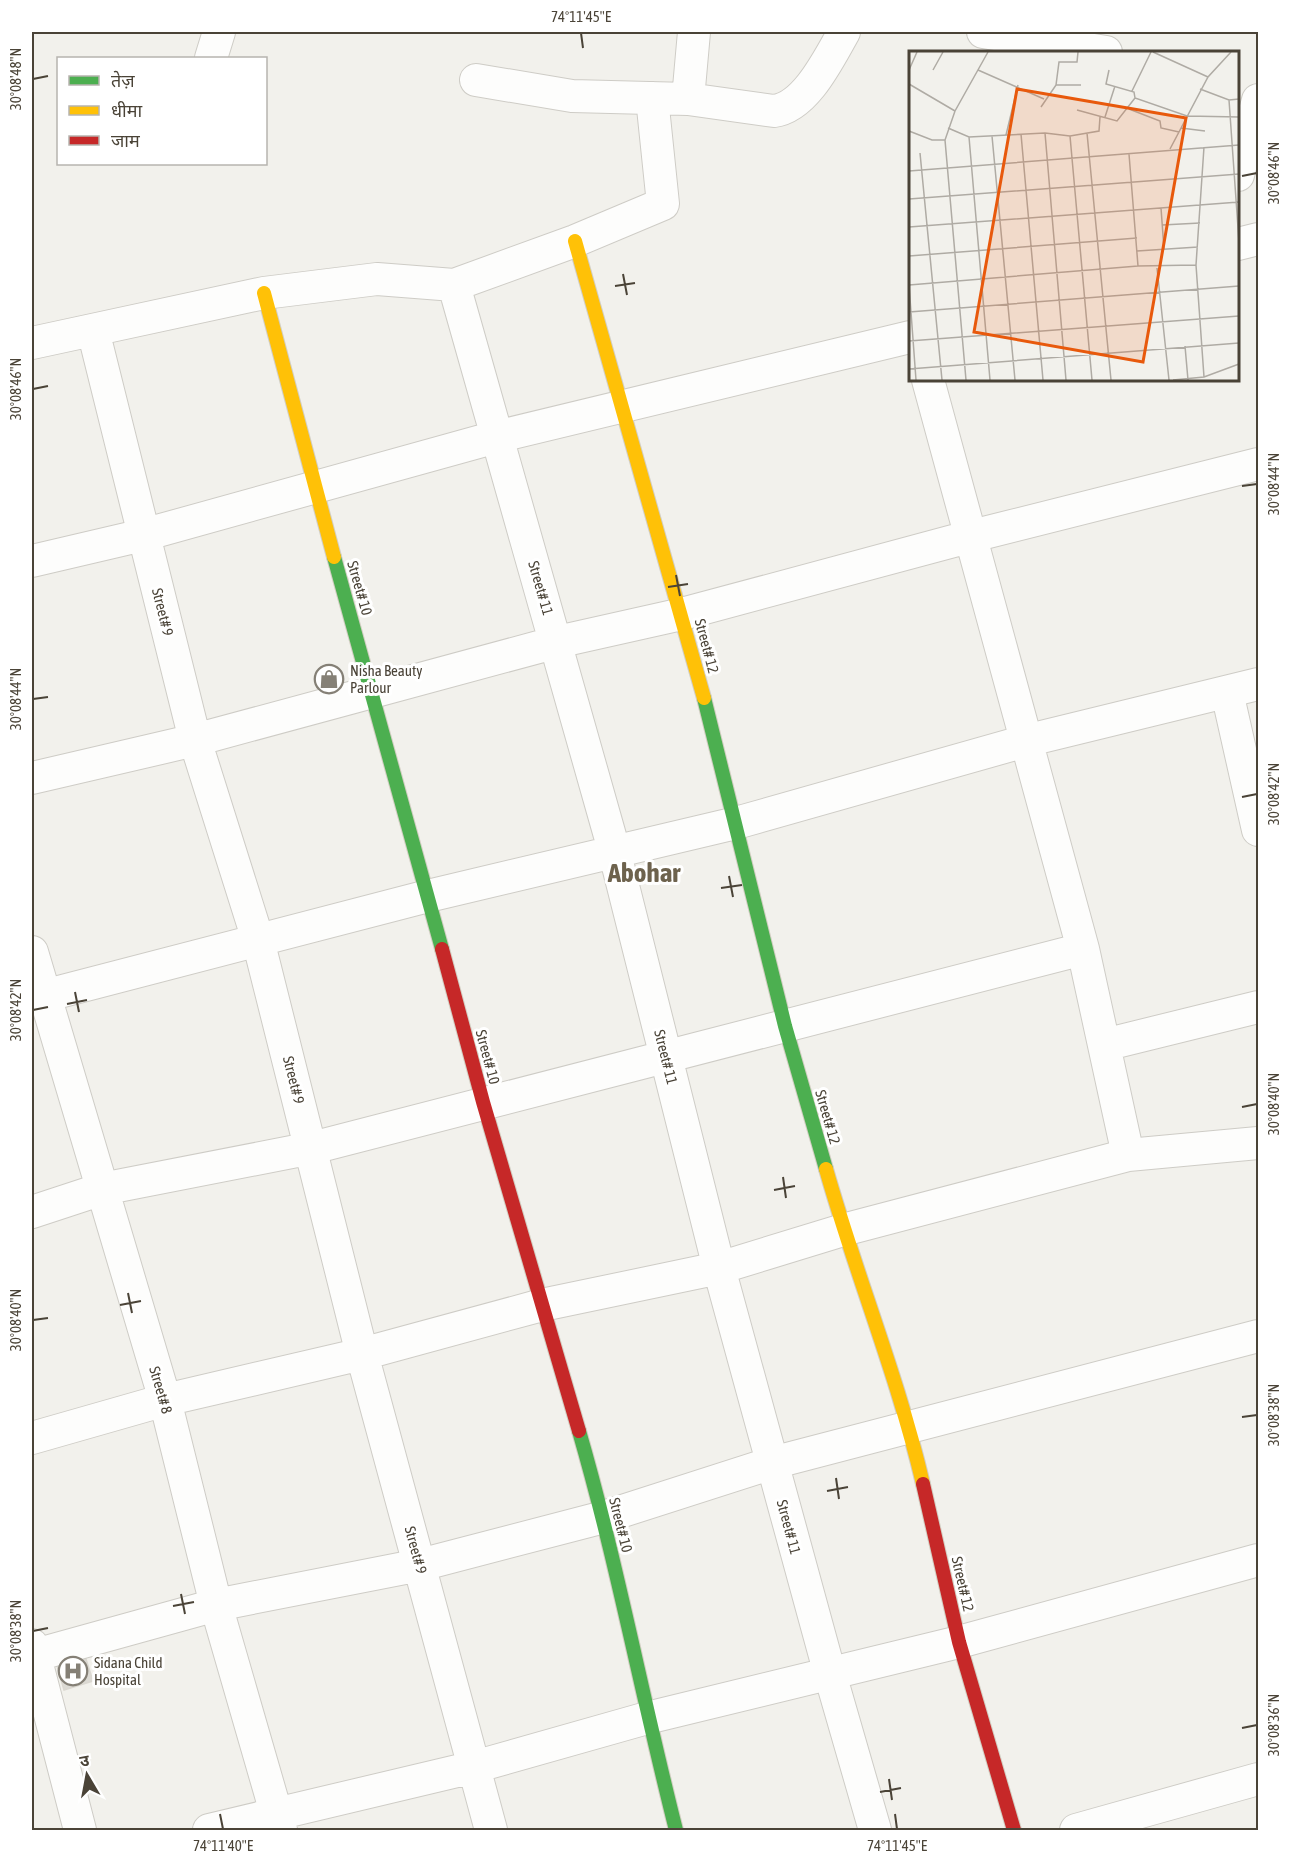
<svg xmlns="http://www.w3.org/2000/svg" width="1290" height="1862" font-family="'Asap Condensed','Noto Sans Devanagari',sans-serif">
<rect width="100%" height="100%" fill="#f2f1ec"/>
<path fill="#dcdad4" stroke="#dbd8d1" stroke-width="1.5" d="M84,1653L93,1681L64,1690L56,1662Z"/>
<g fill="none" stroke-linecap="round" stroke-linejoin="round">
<g stroke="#ceccc6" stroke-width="34">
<path id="street" d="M983,32L1106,52
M211,58L219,32
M476,80L572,96L688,99L774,111C806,107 829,58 844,32
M688,99L694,32
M1238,175L1258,100
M1238,244L1258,239
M454,285L614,850L719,1268L830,1674L875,1830
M93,330L195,740L258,940L362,1354L491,1830
M32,343L264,293L377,279L454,285L575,241L663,204L652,98
M928,380L1083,949L1128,1155L1258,1143
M32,561L143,535L496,437L910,337
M1227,692L1258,830
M32,778L195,740L557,642L682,614L972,536L1258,464
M32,952L165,1400L216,1605L281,1830
M32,999L428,896L736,823L1029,740L1258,684
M1104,1045L1258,1007
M32,1212L102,1189L312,1148L1083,949
M32,1438L165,1400L362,1354L542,1305L719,1268L843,1230L1128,1155
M32,1645L80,1830
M32,1656L216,1605L420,1565L604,1517L772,1463L1258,1336
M209,1830L474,1767L647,1718L959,1642L1258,1560
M1076,1830L1258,1779"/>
</g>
<g stroke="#d2cec2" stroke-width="16">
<path id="fast" d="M334,557L442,949
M704,698L785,1026L826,1169
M579,1431C617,1562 642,1697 676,1830"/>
</g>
<g stroke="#d2cec2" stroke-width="16">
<path id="slow" d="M575,241L704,698
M264,293L334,557
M826,1169C856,1275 898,1377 923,1484"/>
</g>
<g stroke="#d2cec2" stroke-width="16">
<path id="jam" d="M442,949L483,1102L579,1431
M923,1484L959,1642L1014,1830"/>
</g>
<use href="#street" stroke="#fdfdfc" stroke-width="32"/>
<use href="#fast" stroke="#4caf50" stroke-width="14"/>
<use href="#slow" stroke="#ffc107" stroke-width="14"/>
<use href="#jam" stroke="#c62828" stroke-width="14"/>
</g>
<path fill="none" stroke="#4a4337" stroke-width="2" d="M581,33L583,48M33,79L48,76M1242,176L1257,173M623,274L627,295M615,286L635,283M33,389L48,386M1242,486L1257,484M676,575L680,596M668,587L688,584M33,699L48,697M1242,797L1257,794M729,876L733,897M721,888L742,885M75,992L79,1012M67,1004L87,1000M33,1010L48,1007M1242,1107L1257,1104M783,1177L786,1198M774,1190L795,1186M128,1293L132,1313M120,1305L141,1301M33,1320L48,1318M1242,1417L1257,1415M836,1478L839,1499M827,1491L848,1487M181,1594L185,1614M173,1606L194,1602M33,1631L48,1628M1242,1728L1257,1725M889,1779L892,1800M880,1792L901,1788M220,1814L223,1829M895,1814L897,1829"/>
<defs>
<g id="shop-ring" transform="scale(1.5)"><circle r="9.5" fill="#fff" stroke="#858076" stroke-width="1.5"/><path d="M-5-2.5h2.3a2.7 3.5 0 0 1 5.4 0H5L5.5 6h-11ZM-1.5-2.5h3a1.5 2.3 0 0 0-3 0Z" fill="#858076"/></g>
<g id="hospital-ring" transform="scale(1.5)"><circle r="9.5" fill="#fff" stroke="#858076" stroke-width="1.5"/><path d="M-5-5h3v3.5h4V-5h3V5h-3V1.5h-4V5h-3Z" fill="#858076"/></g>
</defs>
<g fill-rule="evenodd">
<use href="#shop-ring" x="329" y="679"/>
<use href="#hospital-ring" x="73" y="1671"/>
</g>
<g text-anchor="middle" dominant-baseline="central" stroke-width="6" stroke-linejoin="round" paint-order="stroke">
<g font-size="15" fill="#4a4337" stroke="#fff">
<text transform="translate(360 588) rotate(74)">Street# 10</text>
<text transform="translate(541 588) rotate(74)">Street# 11</text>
<text transform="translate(163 612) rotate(76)">Street# 9</text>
<text transform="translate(707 646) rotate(75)">Street# 12</text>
<text transform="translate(488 1057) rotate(75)">Street# 10</text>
<text transform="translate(666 1057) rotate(76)">Street# 11</text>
<text transform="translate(294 1080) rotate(76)">Street# 9</text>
<text transform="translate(828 1117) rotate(74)">Street# 12</text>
<text transform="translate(161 1390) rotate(74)">Street# 8</text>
<text transform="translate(621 1525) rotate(76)">Street# 10</text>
<text transform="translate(789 1527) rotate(75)">Street# 11</text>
<text transform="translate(416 1550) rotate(75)">Street# 9</text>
<text transform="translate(963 1584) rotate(77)">Street# 12</text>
</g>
<g font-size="15" fill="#4a4337" stroke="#fff" text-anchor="start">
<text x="350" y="670">Nisha Beauty<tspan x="350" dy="17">Parlour</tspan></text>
<text x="94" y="1662">Sidana Child<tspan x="94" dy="17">Hospital</tspan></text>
</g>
<g font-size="27" font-weight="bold" fill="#6d624d" stroke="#fff">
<text x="644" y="872">Abohar</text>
</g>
</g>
<g transform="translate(909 51)">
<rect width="330" height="330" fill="#f2f1ec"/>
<path fill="none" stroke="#afaba4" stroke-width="1.5" d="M244,1L299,26M0,19L8,1M24,19L34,1M69,19L135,48M200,19L197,33L225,41L226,47L278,65L330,66M0,33L46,60M147,34L150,11H168L169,1M291,38L320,49L330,48M223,40L242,1M320,49L330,191M132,56L147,34H172M220,58L251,70L252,77L270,81M168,59L208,70L226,47M196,66L206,35M39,77L60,86L136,82L161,85L190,80L191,66M272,77L296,80M0,80L23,89H36M136,82L157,329M178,82L202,329M112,83L134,329M97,84L109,34M83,85L106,329M161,85L183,329M60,86L81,329M261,98L299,26L322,1M11,102L33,329M220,103L229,215L287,214M0,120L330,94M0,148L330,123M252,157L255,198M253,174L291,172M0,176L330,151M228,200L289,196M0,205L228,187M248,217L260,329M0,234L229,215M0,234L7,329M0,261L330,235M0,290L330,265M276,295L279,329M0,318L330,292M295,326L287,214L295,96M57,329L36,89L46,60L79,1M264,329L295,326L330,313"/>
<path fill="#e8590c" fill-opacity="0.15" stroke="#e8590c" stroke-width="3" d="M108,38L277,67L234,311L65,281Z"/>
<rect width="330" height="330" fill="none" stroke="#4a4337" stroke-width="3"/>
</g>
<rect width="1290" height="1862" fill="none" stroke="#ffffff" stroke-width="66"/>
<rect x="57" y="57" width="210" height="108" fill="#ffffff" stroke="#b7b4af" stroke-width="1.5"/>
<rect x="69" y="76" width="30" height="9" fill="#4caf50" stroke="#b7b4af" stroke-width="1.5"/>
<text x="111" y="87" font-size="18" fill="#4a4337">तेज़</text>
<rect x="69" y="106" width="30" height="9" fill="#ffc107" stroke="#b7b4af" stroke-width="1.5"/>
<text x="111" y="117" font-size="18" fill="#4a4337">धीमा</text>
<rect x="69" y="136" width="30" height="9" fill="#c62828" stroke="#b7b4af" stroke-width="1.5"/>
<text x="111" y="147" font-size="18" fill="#4a4337">जाम</text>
<g transform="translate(87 1775) rotate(350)" stroke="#ffffff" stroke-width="4.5" paint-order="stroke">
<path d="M0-4.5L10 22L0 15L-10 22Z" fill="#4a4337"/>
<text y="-9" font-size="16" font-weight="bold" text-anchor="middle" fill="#4a4337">उ</text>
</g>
<rect x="33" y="33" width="1224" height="1796" fill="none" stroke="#4a4337" stroke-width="2"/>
<g font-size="15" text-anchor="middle" fill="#4a4337">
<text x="581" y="22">74°11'45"E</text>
<text transform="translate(16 79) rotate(-90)" y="5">30°08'48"N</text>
<text transform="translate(1274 173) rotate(-90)" y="5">30°08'46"N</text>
<text transform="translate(16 389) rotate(-90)" y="5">30°08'46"N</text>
<text transform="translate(1274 484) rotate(-90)" y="5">30°08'44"N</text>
<text transform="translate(16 699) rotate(-90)" y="5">30°08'44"N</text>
<text transform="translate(1274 794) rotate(-90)" y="5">30°08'42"N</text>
<text transform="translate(16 1010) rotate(-90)" y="5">30°08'42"N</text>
<text transform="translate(1274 1104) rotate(-90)" y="5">30°08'40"N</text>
<text transform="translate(16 1320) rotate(-90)" y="5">30°08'40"N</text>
<text transform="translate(1274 1415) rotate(-90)" y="5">30°08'38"N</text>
<text transform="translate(16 1631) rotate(-90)" y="5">30°08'38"N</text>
<text transform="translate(1274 1725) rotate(-90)" y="5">30°08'36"N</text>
<text x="223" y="1851">74°11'40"E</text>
<text x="897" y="1851">74°11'45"E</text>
</g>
</svg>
